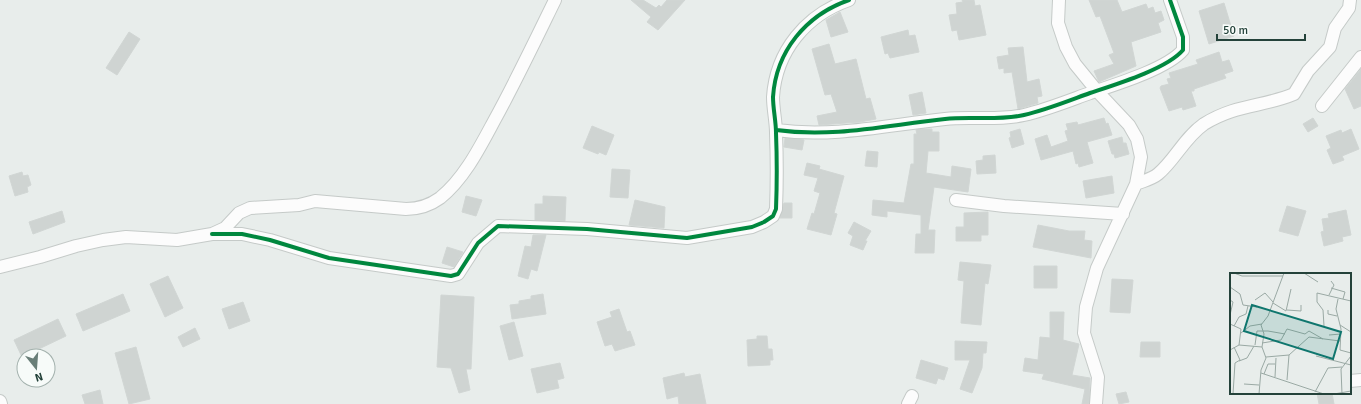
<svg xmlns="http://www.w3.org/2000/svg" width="1361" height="404" font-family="Signika,sans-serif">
<rect width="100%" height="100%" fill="#e8edeb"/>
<path fill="#cfd4d2" stroke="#d1d6d4" d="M631,0H643L656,8L659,5L661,7L667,0H685L658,30L647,22L651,17Z
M962,0H974L975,6L980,5L986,35L959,40L957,30L952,31L949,15L957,14L956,3L963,2Z
M1089,0H1117L1122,12L1146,4L1148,9L1153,7L1155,13L1161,11L1164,20L1158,23L1161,32L1131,42L1136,66L1099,82L1094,71L1114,64L1109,55L1114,53L1100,16L1096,17Z
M1224,3L1234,36L1209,44L1199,11Z
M840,12L848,32L831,37L826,20Z
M908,30L909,36L915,35L919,52L890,58L888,53L885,54L881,37Z
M129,32L140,39L117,75L106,68Z
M829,44L835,64L856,59L866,99L870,98L876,119L860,122L819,125L817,116L837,112L831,94L825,95L812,49Z
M1023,47L1027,82L1039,79L1042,96L1037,97L1038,103L1018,109L1012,72L1004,73V68L999,69L997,57L1009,55L1008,48Z
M1219,52L1222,62L1229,60L1233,71L1224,74L1226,78L1194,89V91H1191L1196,106L1183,110L1182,107L1169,111L1160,88L1161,86L1169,84L1167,79L1171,78L1169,73L1198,64L1196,60Z
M1361,69V106L1354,109L1345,89Z
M922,92L926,113L913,115L909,95Z
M1104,118L1106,124L1108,123L1112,135L1087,142L1093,163L1079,167L1078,163L1076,164L1073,151L1041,160L1035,139L1047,135L1051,147L1068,141L1065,131L1068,130L1066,124L1077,122L1078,125Z
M1313,118L1318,126L1308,132L1303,124Z
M592,126L614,135L606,155L599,152L598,154L583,148Z
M922,129H932V132H939V151H928L926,173L951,177L952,166L971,169L968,192L934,187L928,230H935L934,253H915L916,234H921V215L887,211V217L872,215L873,200L904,203L911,164H914V134H917L916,130Z
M1020,129L1024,144L1012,148L1009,138L1011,137L1010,132Z
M1351,129L1359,149L1342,156L1344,160L1333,164L1327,150L1331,148L1326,136L1341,130L1342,133Z
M1122,137L1123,143H1126L1129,154L1115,158L1114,154H1112L1108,141Z
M785,138L804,140L802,150L784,147Z
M867,151L878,152L877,167L865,166Z
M995,155L996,173L977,174L976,161L983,160V156Z
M807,163L820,166L819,169L844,176L834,213L837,214L831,235L807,229L812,213L814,214L820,193L814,191L818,178L804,175Z
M612,169L630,170L628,198L610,197Z
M22,172L23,176L28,175L31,185L27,187L28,192L15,196L9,176Z
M1112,176L1114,193L1086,198L1083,181Z
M466,196L482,200L476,216L462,212Z
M543,196L566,197L565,221L535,220V204H543Z
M635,200L665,207L664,228L629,225Z
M784,203H792V218H780Z
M1287,206L1306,211L1298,236L1279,231Z
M1346,210L1351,235L1342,237L1343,241L1324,246L1321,232L1324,231L1322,219L1329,218L1328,214Z
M62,211L65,222L33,234L29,222Z
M988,212V235H981V241H956V227H964V213Z
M854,222L871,231L865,241H867L863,250L850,245L853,236L848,233Z
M1038,225L1069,231H1085L1084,240L1092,241L1091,258L1033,247Z
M533,235H546L537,271L531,269L528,279L518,276L525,246L531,247Z
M447,247L463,252L454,267L442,263Z
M960,262L991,265L988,284L985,283L981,325L961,323L964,281L958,280Z
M1034,266H1057V288H1034Z
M168,276L183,308L165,317L150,284Z
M1112,279L1133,280L1130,313L1110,312Z
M123,294L130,311L83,331L76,314Z
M543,294L546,314L512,319L510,305L519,304V301L531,299V296Z
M441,295L474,297L471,369H466L470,390L459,393L451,368L437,367Z
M243,302L250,321L229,329L222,309Z
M619,309L627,332L630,331L635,345L615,351L612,344L605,346L597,322L612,317L610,312Z
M1050,312H1064L1063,340L1079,344L1072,375L1090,378L1089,404H1082L1085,389L1042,379L1044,374L1023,371L1025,358L1038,360L1040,337L1050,338Z
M58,319L66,336L22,357L14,340Z
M514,322L523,356L509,360L500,326Z
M195,328L200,339L183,347L178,337Z
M757,336H767L768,349H772L773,360H770V365L748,366L747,340L757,339Z
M955,341L987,342L986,353H983L982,368L972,393L960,389L970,360H955Z
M1141,342H1160V357H1140Z
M136,347L150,399L129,404L115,353Z
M921,360L948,368L944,380L938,378L936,384L916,378Z
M560,363L564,378L557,380L559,388L537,393L531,369Z
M684,373L685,377L700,374L706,404H679L678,396L667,399L663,378Z
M100,390L103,404H85L82,395Z
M1126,392L1129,402L1119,404L1116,394Z
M1317,393H1332L1334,404H1319Z"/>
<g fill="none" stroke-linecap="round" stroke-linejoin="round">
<g stroke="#c5cac8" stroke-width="14">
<path id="street" d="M1059,0L1058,23L1066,47L1075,64L1097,91L1129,125L1137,139L1141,157L1136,184L1097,268L1086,307L1084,333L1098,377L1096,404
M1322,106L1361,57
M776,130C834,138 887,125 945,119C971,116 997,121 1024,115C1046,110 1068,101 1090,93C1114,85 1167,69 1183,50V37L1170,0
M1136,184C1143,181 1152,179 1158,174C1175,160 1184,138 1204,124C1236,104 1263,107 1294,94L1308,71L1330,47L1335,28L1349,8L1350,0
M956,200L1004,206L1123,214
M212,234H242L270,240L329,258L451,276L458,274L478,243L498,226L587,229L687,238L752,227L764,222L773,216L776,209C777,184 777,158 776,133C776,121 773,109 773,97C776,51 806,15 849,0
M0,267L40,257L76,246L103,240L126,237L177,240L212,234L225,228L239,213L250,208L299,205L315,201L406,209C419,209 429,206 440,198C464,179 480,147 494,121C516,81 535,41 555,0
M1350,381L1361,380
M0,401L1,404
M908,404L912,396"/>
</g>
<use href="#street" stroke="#fcfcfc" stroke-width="12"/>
<g stroke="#f7fbf9" stroke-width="6">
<path id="cycleway" d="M776,130C834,138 887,125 945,119C971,116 997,121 1024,115C1046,110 1068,101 1090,93C1114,85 1167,69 1183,50V37L1170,0
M212,234H242L270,240L329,258L451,276L458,274L478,243L498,226L587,229L687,238L752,227L764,222L773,216L776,209C777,184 777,158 776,133C776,121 773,109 773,97C776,51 806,15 849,0"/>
</g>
<use href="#cycleway" stroke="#00873e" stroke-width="4"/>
</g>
<g transform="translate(1230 273)">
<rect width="121" height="121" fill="#e8edeb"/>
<path fill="none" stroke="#9aa9a4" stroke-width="1" d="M4,0L12,3H53M74,0L88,9M0,14L10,21L13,32L27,34M101,15L115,19L113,26M99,22L104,12L101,8M108,26L106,36L111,56L110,77L121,80M0,27L3,29L0,42M25,27L35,20L43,29M43,30L56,38L61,16M57,37L71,38V32M98,37V41L107,43M0,51L11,56L9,72M110,52L121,59M4,53L9,44L16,41L18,33M94,53L93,37L87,29V20L121,28M11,60L20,53L32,51M99,62L111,61M32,70L51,67L57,56L75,61L79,58L93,66M25,72L27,58H38L55,61M0,77L9,72L32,74M86,83L121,92M36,84L59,82L79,64L110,68M9,88L17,85L24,73M31,100L94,121M34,101L38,91H45M45,104L46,85M57,107L59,82M14,111L29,112M85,119L98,95L112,94M3,121L5,90L10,87L4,74M29,121L31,97L36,85L32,74L34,61L31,52L38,43L54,0M104,121L121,118M112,121L111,96L121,83"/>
<path fill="#0f766e" fill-opacity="0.15" stroke="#0f766e" stroke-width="2" d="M22,32L111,59L103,86L14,58Z"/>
<rect width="121" height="121" fill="none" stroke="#24423a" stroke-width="2"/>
</g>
<g transform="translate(36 368) rotate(163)"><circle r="19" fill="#f7fbf9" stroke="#a3b1ad"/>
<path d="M0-3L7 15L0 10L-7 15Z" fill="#697e78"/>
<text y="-6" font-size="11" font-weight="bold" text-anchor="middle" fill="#24423a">N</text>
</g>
<path d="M1217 34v6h88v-6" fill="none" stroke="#24423a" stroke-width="2"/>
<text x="1223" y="34" font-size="12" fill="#24423a" stroke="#f7fbf9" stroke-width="3" paint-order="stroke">50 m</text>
</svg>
